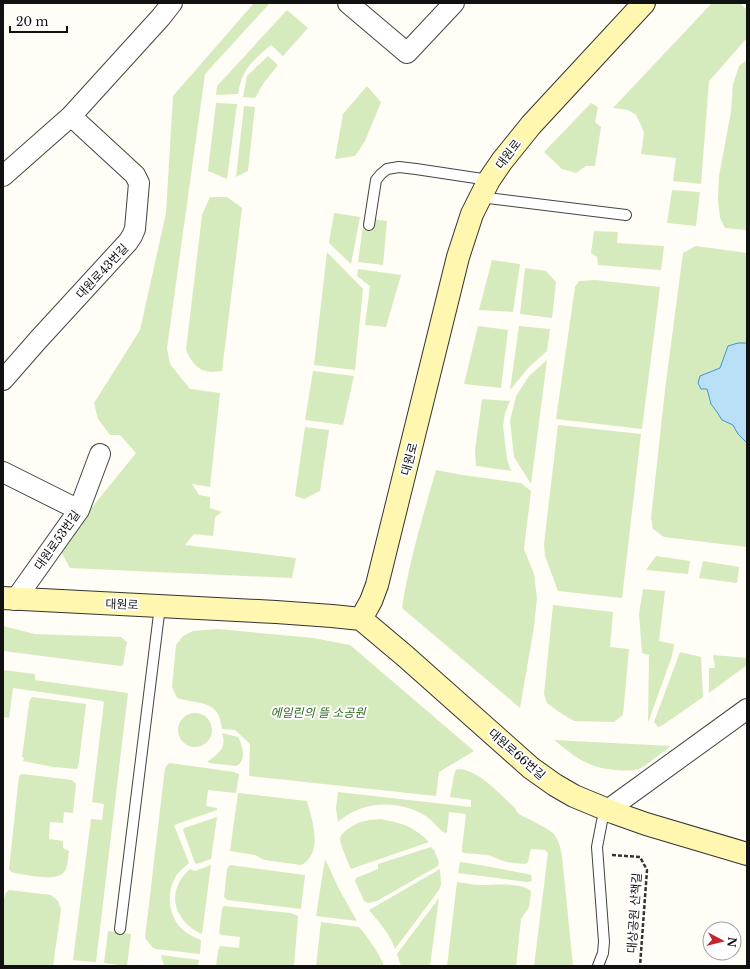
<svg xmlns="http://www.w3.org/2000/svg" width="750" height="969" font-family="'Libre Baskerville','Noto Sans KR',serif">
<rect width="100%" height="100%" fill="#fffdf5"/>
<path fill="#d5ebbd" d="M254,3H270L205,74L167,348L170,364L190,389L220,393L210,487L192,484L199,495L210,497V508L222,512L215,517L213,536L194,534L185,545L296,558L292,578L70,568L59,548L136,453L120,435H110L98,419L94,403L140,330L166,213L173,96Z
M712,3H740L747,10V38L709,81L701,184L673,181L676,158L641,154L644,133L641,125L636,115L628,110L613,108Z
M287,10L308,28L283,56L271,45C252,61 242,69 238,94L216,95L217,86Z
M268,56L278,65L263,84L255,98L243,97L247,76Z
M747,60V230L725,228L720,218L718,200L719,176L731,112L733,84L739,66Z
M367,86L381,102L365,141L355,156L335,159L343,114Z
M216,103L237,104L227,179L208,171Z
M591,103L598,107L595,122L601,127L595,166H586L576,173L562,169L544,152Z
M244,106L255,107L248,171L236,177Z
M672,190L700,192L696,226L667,223Z
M210,197H227L242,208L222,371C218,371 210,373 206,371C196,369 190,359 186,350L202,215Z
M334,213L360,217L351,264L329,243Z
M364,218L387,221L383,265L358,262Z
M594,231L618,232L617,243L664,246L661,270L598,265L597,257L591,253Z
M696,246L747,253V547L664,537L653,529L651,518L665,390L683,253Z
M327,252L363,289L355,370L314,365Z
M492,260L520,264L513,312L479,310Z
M525,268L546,271L556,282L552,318L520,314Z
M358,269L401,275L386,327L365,325L370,286L357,276Z
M595,280L660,287L642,429L556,419L575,287L579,281Z
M478,326L508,330L501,388L464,384Z
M519,326L550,329L547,351L529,367L510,390Z
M547,360L531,484L514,457L510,421L516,396L529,376Z
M313,371L354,376L343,425L305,420Z
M482,399L510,401L505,413L503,426L507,459L511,471L476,466L475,450Z
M558,425L641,434L622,598L558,591L545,556L544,544Z
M305,427L329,430L320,491L304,499L295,496Z
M436,470L462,475L521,483L531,491L524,549L534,574L537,598L534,627L520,708L402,608C409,561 423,516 436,470Z
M656,556L690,561L688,574L646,570Z
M703,561L739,567L737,583L699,578Z
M643,589L665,591L659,641L674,644L672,656L648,723L649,655L642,653L639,614Z
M553,605L613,612L610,647L629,649L623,715L614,722L574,721L559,712L547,703L544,694Z
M3,626L35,634L121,637L127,642L123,665L121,666L3,651Z
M218,629L313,638L350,645L474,751L439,772L436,796L249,776L250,744L235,730L222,729C219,699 200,705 177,698L172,687L176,645L183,636L193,631Z
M680,652L701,657L703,697L663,725L658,727L654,722Z
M713,655L747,658V665L709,693V668H715Z
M3,670L35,674V680L128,693L96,962L73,960L91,819L102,820L104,804L92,802L104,702L102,701L13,688L9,718L3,717Z
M32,697L86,704L79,762L77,769L53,767L23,761L24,758L22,757L29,704L30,700Z
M178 730a17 17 0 1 1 34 0a17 17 0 1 1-34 0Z
M222,733L238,737C243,746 247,761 236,766L209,763L208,761C219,754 227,747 222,733Z
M554,740L671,746C661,753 651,762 641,768C634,771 624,771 616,770C588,768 575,757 554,740Z
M170,763L234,772L239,774L236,793L208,790L206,806L217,808V810L174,825L189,863C185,867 179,871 176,876C166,892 168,916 182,929C187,934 194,937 201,940L200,954L156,949L153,948L145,938L165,768L168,764Z
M459,769C481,771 499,794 515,808C518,815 522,816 529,819C550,831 558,830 562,856L573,966H534L548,853L545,850L531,849L528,862L525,864L506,862L488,855L464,853L462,852V848L466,814L449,812L447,832L445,833C437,828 432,819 424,815C398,799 361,801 338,822L336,808L338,792L471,807V800L450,797L454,775L456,770Z
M22,774L72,780L76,784L73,813L64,812L63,823L50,822L49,839L63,841V848L69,851C68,857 68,868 64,872C56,882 26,875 15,873L11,872L9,869L19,776Z
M238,793L307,801C312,819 324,854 301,865L264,860L255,855L230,851Z
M217,817L211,859L197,864L195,863L183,830L184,828Z
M380,819C402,823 413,826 429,842L351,869C348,862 340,845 340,839C341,831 358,822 365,821C370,819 375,820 380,819Z
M431,847L434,850L439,862L438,866L377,901L368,903L364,901L355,881L356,878L378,869V864Z
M325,859L340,891L357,921L316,916Z
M460,862C483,865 505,870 528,874L531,875L532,881L527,882L458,873Z
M211,865L202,934C182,926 167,903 180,881C182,877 186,873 190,869L195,871Z
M230,865L305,875L301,909L227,900L224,897L227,869Z
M440,869L441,885L439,890L395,949C390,934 379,922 369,910Z
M457,882C465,883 474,885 482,885C494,885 521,882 531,891L529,907L521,919L516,966H447Z
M9,890L51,895L58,901L61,910L53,966H3V902L6,893Z
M439,898L430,966H401L397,954Z
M224,906L291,913L298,916L294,966H216L218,951L220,946L239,948L240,937L221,935L219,933L222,909Z
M321,922L359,927C369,939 378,951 384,966H316Z
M108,931L131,934L127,966L104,963Z
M161,955L199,960L198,966H164Z"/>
<path fill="#b9e0f7" stroke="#3f96cf" d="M738,343H747V443L738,434L733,425L722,420L717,412L711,404L707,389H701L698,383L700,376L720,368L728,346Z"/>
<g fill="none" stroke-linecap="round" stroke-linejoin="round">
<g stroke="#444" stroke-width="12">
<path id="lane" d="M480,197L626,215
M369,225L376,180L381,174L387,169L399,167L416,169L489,180
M120,929L160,606
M598,966L603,953L604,942L597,847L602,821L609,809"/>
</g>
<g stroke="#444" stroke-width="22">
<path id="street" d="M348,3L407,53L454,3
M3,176L71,116L161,17L172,3
M3,380L38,340L128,242L132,236L135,229L139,183L135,175L71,116
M3,472L79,510
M15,600L79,510L100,454
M609,809L747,709"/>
</g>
<g stroke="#333" stroke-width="24">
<path id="secondary" d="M3,598L276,612L332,616L361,619
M361,619L371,601L377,585L458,257L472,214L489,180L502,161L531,125L644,3
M361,619L405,656L531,768L555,785L574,796L615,813L646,824L747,854"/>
</g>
<path stroke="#333" stroke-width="2.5" stroke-dasharray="4 2" stroke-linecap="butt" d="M612,855L640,857L647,870L640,966"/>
<use href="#lane" stroke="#fff" stroke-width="10"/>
<use href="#street" stroke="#fff" stroke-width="20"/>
<use href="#secondary" stroke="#fff6b0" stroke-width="22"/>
</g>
<g text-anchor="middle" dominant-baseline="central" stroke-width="4" stroke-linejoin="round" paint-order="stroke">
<g font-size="12" fill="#111" stroke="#fff">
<text transform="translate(508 154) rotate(-53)">대원로</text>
<text transform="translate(102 271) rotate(-47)">대원로43번길</text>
<text transform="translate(409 459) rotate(-75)">대원로</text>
<text transform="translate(57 540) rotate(-55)">대원로53번길</text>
<text transform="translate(122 604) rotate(2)">대원로</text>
<text transform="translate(517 754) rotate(41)">대원로66번길</text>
<text transform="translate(634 913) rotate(-86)">대상공원 산책길</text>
</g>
<g font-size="12" font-style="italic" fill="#2f6b1f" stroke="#fff">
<text x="318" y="712">에일린의 뜰 소공원</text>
</g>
</g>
<rect width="750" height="969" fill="none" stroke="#111111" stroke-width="8"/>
<g transform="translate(722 941) rotate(97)"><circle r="19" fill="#ffffff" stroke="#a0a0a0"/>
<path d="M0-3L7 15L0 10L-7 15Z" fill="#c4262e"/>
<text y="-6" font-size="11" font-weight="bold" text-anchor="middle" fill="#111111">N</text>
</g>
<path d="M10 26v6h57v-6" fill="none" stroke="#111111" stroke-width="2"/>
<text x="16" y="26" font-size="12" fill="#111111" stroke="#ffffff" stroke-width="3" paint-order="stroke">20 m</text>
</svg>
